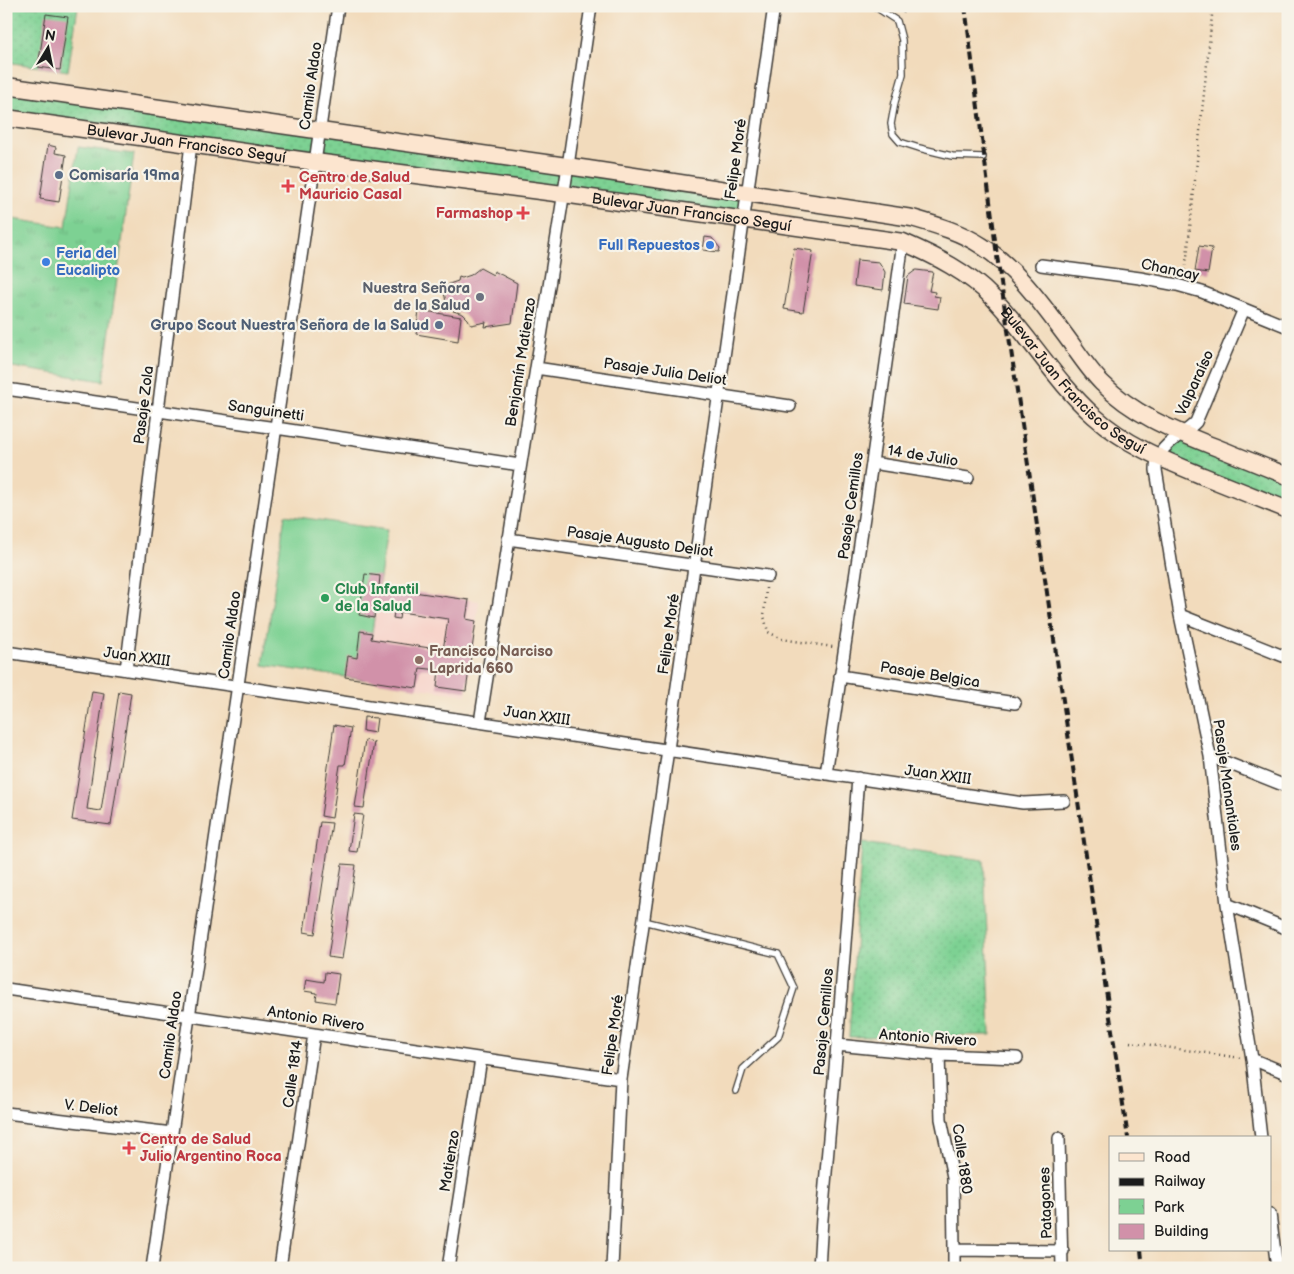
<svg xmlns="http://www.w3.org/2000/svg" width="1294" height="1274" font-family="'Balsamiq Sans',sans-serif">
<defs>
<pattern id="grass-dots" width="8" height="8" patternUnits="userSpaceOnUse" patternTransform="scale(1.25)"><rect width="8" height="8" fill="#7dd193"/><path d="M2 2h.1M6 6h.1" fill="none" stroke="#6bb37e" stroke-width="1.8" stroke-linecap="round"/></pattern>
<pattern id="park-tufts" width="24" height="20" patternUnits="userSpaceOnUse" patternTransform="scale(1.25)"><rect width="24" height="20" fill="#7dd193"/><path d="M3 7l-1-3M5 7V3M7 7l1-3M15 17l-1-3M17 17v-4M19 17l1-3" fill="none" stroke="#6bb37e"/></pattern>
</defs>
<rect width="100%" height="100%" fill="#f7f3e8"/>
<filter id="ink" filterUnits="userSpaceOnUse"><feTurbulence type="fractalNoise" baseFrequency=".02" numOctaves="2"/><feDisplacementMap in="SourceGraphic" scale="10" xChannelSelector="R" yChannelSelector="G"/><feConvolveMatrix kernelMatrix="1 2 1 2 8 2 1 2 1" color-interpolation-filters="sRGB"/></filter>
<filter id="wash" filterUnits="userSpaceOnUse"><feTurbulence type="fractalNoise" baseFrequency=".0096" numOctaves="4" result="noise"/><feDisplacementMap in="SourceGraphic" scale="20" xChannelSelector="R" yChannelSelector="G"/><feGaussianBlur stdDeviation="1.12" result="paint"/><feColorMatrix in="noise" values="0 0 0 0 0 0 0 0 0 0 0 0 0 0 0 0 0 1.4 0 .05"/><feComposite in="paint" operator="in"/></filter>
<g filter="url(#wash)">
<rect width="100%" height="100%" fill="#f2dbbc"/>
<path fill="#f7d1c8" d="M379,587L479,601L466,695L365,680Z"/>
<path fill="url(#grass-dots)" stroke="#4c7658" d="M6,6H78L68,71L6,62Z
M6,86L747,193L743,220L6,118Z
M1182,434L1288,476V510L1161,453Z
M862,843L984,860L991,1035L849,1037Z"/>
<path fill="url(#park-tufts)" stroke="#4c7658" d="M78,147L134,154L103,381L6,366V218L66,227Z"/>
<path fill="#7dd193" stroke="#4c7658" d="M285,515L387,530L365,680L263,665Z"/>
<g id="blocks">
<path fill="#d191a9" d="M46,14L68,17L60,70L38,67Z
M48,145L56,147L55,153L66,155L59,202L40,199Z
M705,237L712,238L720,248L719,252L703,250Z
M1199,246L1212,248L1208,273L1195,271Z
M794,248L813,251L803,312L784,309Z
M857,260L879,262L885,272L883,290L854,286Z
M480,268L493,275L494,271L517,283L512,323L485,327L486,322L471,325L468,319L463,314L453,311L454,308L446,302L444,292L449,284L458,281L459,277L462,278L471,275Z
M916,270L933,272L929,291L935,292L934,296L940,297L938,309L904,304L908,276Z
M419,310L461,317L458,341L416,334Z
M365,574L380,576L379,587L469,600L466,619L476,621L466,691L437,687L439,670L420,668L417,688L345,677L348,656L357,658L360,631L372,633L371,639L443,650L448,619L400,612L399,619L393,618L394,612L375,610L374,618L359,615Z
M92,691L104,693L87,809L101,811L119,691L131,693L111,825L72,820Z
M364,717L377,718L375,733L363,731Z
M334,725L351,728L345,765H340L332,818L321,816Z
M365,740L374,742L364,808L355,807Z
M354,814L363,815L357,852L349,851Z
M320,822L332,823L315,934L304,932Z
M342,864L356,865L342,959L328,957Z
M325,972L339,974L335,1003L316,1000L317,993L304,991L306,979L324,982Z"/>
</g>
</g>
<g filter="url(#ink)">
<use href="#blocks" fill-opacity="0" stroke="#3c3934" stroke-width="1"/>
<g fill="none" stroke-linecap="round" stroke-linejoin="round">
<g stroke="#3c3934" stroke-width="8">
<path id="service" d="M870,6L877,8L897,21L902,40L903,74L895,102L891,124L893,134L900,142L919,148L952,156L983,157
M644,921L778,954L794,988L778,1037L743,1069L736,1091"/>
</g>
<g stroke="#3c3934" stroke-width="14">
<path id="minor" d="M1041,265L1140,278L1177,285L1202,292L1288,327
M1244,309L1196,422C1185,434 1164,442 1158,458C1156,462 1156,466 1156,470L1180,615L1210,756L1227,904L1252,1059L1261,1138
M536,368L790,406
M6,389L276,428L520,465
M872,463L968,478
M508,539L768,576
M1180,615L1288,658
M6,652L1023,803L1064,801
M126,670L191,144
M840,676L1015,703
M480,722L568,166L591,6
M1210,756L1288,787
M826,774L872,463L903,242
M1227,904L1288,929
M6,989L621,1079
M837,1045L939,1055L1017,1058
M939,1055L941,1119L953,1177L954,1250V1268
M1252,1059L1288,1074
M6,1113L172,1133
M1059,1138L1062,1268
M1270,1214L1277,1268
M954,1250L1063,1251
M152,1268L338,6
M280,1268L314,1034
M448,1268L481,1059
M612,1268L621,1079L774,6
M819,1268L822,1219L837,1045L858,778"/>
</g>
<g stroke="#3c3934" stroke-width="19">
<g id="secondary">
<path d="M6,86L588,169L912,218C936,225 961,232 982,246C1016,268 1041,303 1065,335C1077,351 1088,369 1102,383C1133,414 1170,429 1210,445C1236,455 1262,466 1288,476"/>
<path id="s1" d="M6,118L315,162L563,194L903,242C935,256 968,272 993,298C1029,335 1055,381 1094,416C1126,445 1164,460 1203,476C1231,487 1260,499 1288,510"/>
</g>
</g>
<path stroke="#3c3934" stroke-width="2.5" stroke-dasharray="1 4" stroke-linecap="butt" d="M903,13L908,6
M1183,275L1187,257L1213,6
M766,588L764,616L768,632L782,639L833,647
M1130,1042L1241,1058"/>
<use href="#service" stroke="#fff" stroke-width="5.5"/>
<use href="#minor" stroke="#fff" stroke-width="11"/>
<use href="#secondary" stroke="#fce5cf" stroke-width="16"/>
<path stroke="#1c1c1c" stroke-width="4" stroke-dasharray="8 4" stroke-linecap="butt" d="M965,6L997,256L1128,1138
M1141,1250L1143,1268"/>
</g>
</g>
<g fill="#5c6f8a" stroke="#f7f3e8" stroke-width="2">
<circle cx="59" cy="175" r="5"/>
<circle cx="439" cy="325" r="5"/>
</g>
<g fill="#e0444e" stroke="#f7f3e8" stroke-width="2">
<path d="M285.5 178.5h5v5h5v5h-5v5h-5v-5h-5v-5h5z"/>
<path d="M520.5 205.5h5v5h5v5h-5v5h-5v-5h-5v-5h5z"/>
<path d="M126.5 1140.5h5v5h5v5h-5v5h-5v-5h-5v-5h5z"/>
</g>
<g fill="#3f7fe0" stroke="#f7f3e8" stroke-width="2">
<circle cx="710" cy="245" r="5"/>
<circle cx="46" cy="262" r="5"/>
</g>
<circle fill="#6b7280" stroke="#f7f3e8" stroke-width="2" cx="480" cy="297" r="5"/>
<circle fill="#2e9e5b" stroke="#f7f3e8" stroke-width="2" cx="325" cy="598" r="5"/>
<circle fill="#8d6e63" stroke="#f7f3e8" stroke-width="2" cx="419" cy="660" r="5"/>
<g text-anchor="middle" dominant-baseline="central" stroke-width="4.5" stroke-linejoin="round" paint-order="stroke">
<g font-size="15" fill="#1c1c1c" stroke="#f7f3e8">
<text transform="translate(311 86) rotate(-82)">Camilo Aldao</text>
<text stroke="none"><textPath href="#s1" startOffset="182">Bulevar Juan Francisco Seguí</textPath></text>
<text transform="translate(736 159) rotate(-82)">Felipe Moré</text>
<text stroke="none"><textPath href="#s1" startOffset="692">Bulevar Juan Francisco Seguí</textPath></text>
<text transform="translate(1170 270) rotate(12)">Chancay</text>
<text transform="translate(521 362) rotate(-81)">Benjamín Matienzo</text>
<text transform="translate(665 372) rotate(8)">Pasaje Julia Deliot</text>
<text stroke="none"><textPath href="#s1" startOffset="1128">Bulevar Juan Francisco Seguí</textPath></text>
<text transform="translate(1195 383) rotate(-65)">Valparaíso</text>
<text transform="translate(144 405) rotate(-83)">Pasaje Zola</text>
<text transform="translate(266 411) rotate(8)">Sanguinetti</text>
<text transform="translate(923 456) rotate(9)">14 de Julio</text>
<text transform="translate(851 506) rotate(-82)">Pasaje Cemillos</text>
<text transform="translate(640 542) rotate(8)">Pasaje Augusto Deliot</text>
<text transform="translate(669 634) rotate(-82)">Felipe Moré</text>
<text transform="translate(230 635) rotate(-82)">Camilo Aldao</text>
<text transform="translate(137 657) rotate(8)">Juan XXIII</text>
<text transform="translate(930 675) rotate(9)">Pasaje Belgica</text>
<text transform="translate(537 716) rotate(8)">Juan XXIII</text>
<text transform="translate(938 775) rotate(8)">Juan XXIII</text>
<text transform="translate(1227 785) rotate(82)">Pasaje Manantiales</text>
<text transform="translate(316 1019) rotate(9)">Antonio Rivero</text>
<text transform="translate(824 1022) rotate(-85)">Pasaje Cemillos</text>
<text transform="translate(171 1035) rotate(-82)">Camilo Aldao</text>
<text transform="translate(613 1035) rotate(-82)">Felipe Moré</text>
<text transform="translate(928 1038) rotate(4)">Antonio Rivero</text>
<text transform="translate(293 1074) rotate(-82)">Calle 1814</text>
<text transform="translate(91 1108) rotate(7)">V. Deliot</text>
<text transform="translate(962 1159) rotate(82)">Calle 1880</text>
<text transform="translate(450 1161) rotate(-81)">Matienzo</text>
<text transform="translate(1046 1203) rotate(-92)">Patagones</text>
</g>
<g font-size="15" font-weight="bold" fill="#4e5e75" stroke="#f7f3e8" text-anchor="start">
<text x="69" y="175">Comisaría 19ma</text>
<text x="429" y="325" text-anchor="end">Grupo Scout Nuestra Señora de la Salud</text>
</g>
<g font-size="15" font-weight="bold" fill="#be3a42" stroke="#f7f3e8" text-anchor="start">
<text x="299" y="177">Centro de Salud<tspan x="299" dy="17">Mauricio Casal</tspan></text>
<text x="513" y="213" text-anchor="end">Farmashop</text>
<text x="140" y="1139">Centro de Salud<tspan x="140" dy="17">Julio Argentino Roca</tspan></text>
</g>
<g font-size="15" font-weight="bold" fill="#366cbe" stroke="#f7f3e8" text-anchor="end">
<text x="700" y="245">Full Repuestos</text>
<text x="56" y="253" text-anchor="start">Feria del<tspan x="56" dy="17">Eucalipto</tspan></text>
</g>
<g font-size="15" font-weight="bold" fill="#5b616d" stroke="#f7f3e8" text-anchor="end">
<text x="470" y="288">Nuestra Señora<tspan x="470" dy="17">de la Salud</tspan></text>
</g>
<g font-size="15" font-weight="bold" fill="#27864d" stroke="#f7f3e8" text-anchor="start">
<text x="335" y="589">Club Infantil<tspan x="335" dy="17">de la Salud</tspan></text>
</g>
<g font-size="15" font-weight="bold" fill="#785e54" stroke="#f7f3e8" text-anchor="start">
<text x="429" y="651">Francisco Narciso<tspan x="429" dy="17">Laprida 660</tspan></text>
</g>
</g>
<rect width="1294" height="1274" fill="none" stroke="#f7f3e8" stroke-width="25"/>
<rect x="1109" y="1136" width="162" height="115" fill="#f7f3e8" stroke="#9f9d96"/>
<rect x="1119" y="1153" width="25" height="8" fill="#fce5cf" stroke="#9f9d96"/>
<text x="1154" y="1162" font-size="15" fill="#1c1c1c">Road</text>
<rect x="1119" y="1178" width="25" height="8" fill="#1c1c1c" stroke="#9f9d96"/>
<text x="1154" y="1186" font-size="15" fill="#1c1c1c">Railway</text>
<rect x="1119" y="1199" width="25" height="15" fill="url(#park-tufts)" stroke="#9f9d96"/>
<text x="1154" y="1212" font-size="15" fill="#1c1c1c">Park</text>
<rect x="1119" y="1224" width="25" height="15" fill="#d191a9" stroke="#9f9d96"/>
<text x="1154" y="1236" font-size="15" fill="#1c1c1c">Building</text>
<g transform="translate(48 48) rotate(10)" stroke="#f7f3e8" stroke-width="4" paint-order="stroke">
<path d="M0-4L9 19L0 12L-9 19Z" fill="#1c1c1c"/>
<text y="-8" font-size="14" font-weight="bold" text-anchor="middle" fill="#1c1c1c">N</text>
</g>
</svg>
